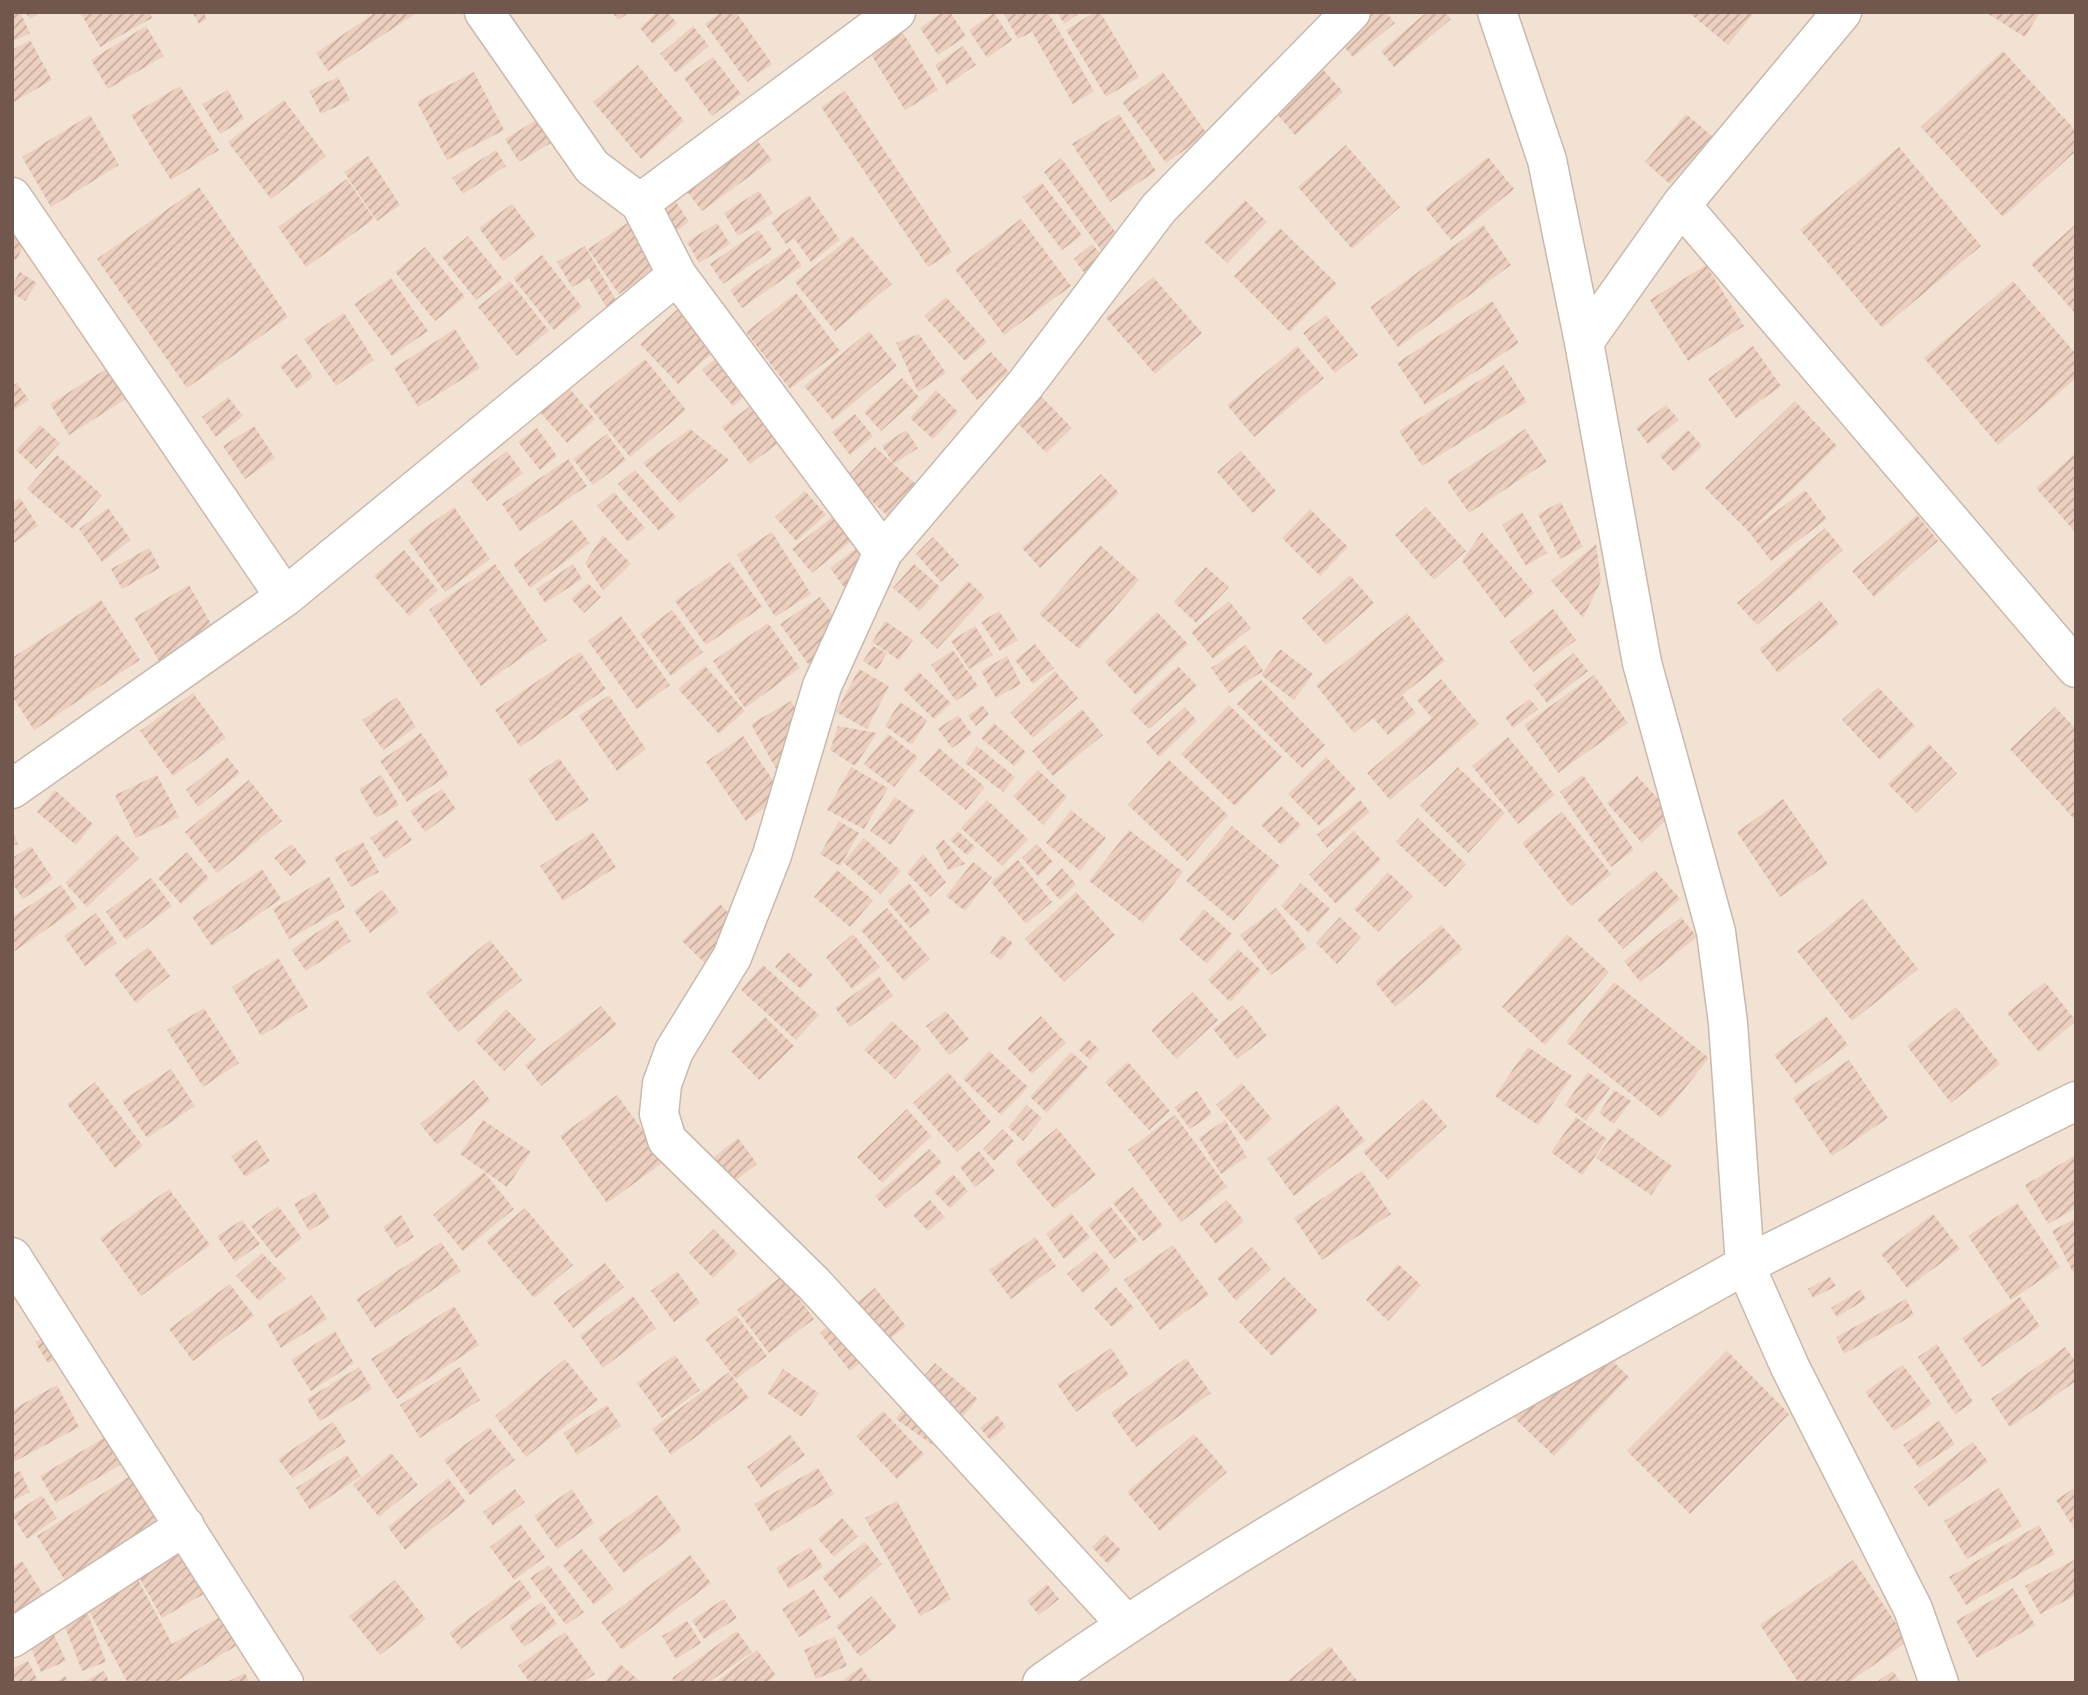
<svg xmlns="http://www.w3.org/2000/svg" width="2088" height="1695" font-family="'Exo 2',sans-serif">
<defs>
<pattern id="building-hatch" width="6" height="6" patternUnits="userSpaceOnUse" patternTransform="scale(1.75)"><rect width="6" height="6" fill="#edcfbf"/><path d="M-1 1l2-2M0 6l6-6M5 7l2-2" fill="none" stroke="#c4ab9d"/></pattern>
</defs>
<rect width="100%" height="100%" fill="#faf1e5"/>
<path fill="#f1e2d4" d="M12,12H2076V1683H12Z"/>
<path fill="url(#building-hatch)" d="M12,12H20L30,33L12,42Z
M25,12H41L30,19Z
M80,12H149L152,18L100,47Z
M192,12H203L207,19L199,24Z
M376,12H418L328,71L316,53Z
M612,12H630L618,20Z
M657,12H667L677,23L653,44L640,28Z
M721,12H736L772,64L747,82L705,24Z
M943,12H950L966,36L938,55L920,28Z
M1003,12H1048L1094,91L1073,104L1032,32L1018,39Z
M1057,12H1081L1064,24Z
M1095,12H1100L1139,77L1106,97L1066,30Z
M1357,12H1386L1395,23L1353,57L1332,33Z
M1427,12H1445L1451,19L1394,67L1381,51Z
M1688,12H1755L1728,45Z
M1985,12H2040L2025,37Z
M994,13L1012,40L987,58L969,30Z
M146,26L164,56L108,89L91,60Z
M693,26L709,46L676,73L660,54Z
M903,33L938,90L905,110L870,53Z
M30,40L52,80L12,103V50Z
M963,46L976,65L947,85L935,65Z
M2003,51L2076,131V151L2003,217L1921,127Z
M1310,55L1343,92L1295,135L1263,98Z
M713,57L741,94L712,116L684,78Z
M638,65L684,121L641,159L593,102Z
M474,72L504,130L447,160L417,102Z
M1163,72L1207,134L1166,163L1122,102Z
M338,77L350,100L321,114L309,91Z
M180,86L219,150L171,180L131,115Z
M228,90L244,119L220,134L202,104Z
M845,91L952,252L928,267L821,107Z
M284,100L326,156L271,199L228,142Z
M1119,114L1156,171L1110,202L1072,144Z
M1686,114L1712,136L1670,184L1645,162Z
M90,115L119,165L51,207L22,157Z
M541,117L556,140L519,162L505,139Z
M742,121L772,160L702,211L672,172Z
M1346,145L1400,207L1352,249L1298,187Z
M1899,147L1981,246L1882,328L1800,230Z
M496,150L506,166L463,194L452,178Z
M368,156L400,205L377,221L344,172Z
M1488,157L1514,189L1451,240L1425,208Z
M1061,158L1127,248L1110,262L1044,172Z
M347,179L374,219L306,267L278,227Z
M1042,183L1082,235L1062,250L1022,197Z
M199,187L288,317L187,388L97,259Z
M759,191L773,213L738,236L724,213Z
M671,194L689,222L664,239L645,211Z
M809,195L840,240L811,262L794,238L786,244L771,222Z
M1245,200L1267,222L1227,263L1204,242Z
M512,204L536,236L503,261L479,228Z
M635,218L664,264L619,294L588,249Z
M1021,219L1071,286L1004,335L955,269Z
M717,223L730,244L699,263L687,242Z
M2076,224V314L2031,264Z
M1483,225L1511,265L1398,347L1370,307Z
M1280,228L1337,284L1290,332L1234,276Z
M759,230L772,250L723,284L710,264Z
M12,236L25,243L16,260L12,258Z
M468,236L503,279L476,300L442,257Z
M852,236L892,284L835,331L795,282Z
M1092,244L1115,272L1095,287L1074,259Z
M585,246L617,302L607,308L589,278L572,287L557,262Z
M425,247L465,297L435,321L395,272Z
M790,248L802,266L742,308L730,290Z
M542,255L582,307L554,330L513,278Z
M1706,265L1744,326L1688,361L1650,300Z
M20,272L37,283L25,301L12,293V285Z
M1153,277L1202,333L1155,374L1106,318Z
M391,278L428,331L392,356L354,304Z
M510,281L549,331L517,356L478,307Z
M2013,281L2076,354V378L1998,445L1924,358Z
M796,293L840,351L790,389L746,332Z
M946,297L987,342L965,361L924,316Z
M1492,301L1519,343L1425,405L1397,363Z
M682,305L720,346L678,384L640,344Z
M344,313L374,360L336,386L304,339Z
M1326,315L1358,355L1335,373L1303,333Z
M455,329L480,368L418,407L394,368Z
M869,331L897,366L833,420L804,386Z
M919,334L946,373L918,392L896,343Z
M1297,346L1324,378L1254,437L1227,405Z
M1753,346L1781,386L1736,418L1708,379Z
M725,350L756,386L733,406L702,370Z
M991,352L1009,372L977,400L960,379Z
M297,354L313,377L297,389L280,366Z
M127,356L146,386L69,435L50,404Z
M645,359L686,410L630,457L588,405Z
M1504,365L1527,402L1422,466L1399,431Z
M902,378L919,397L881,431L864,412Z
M17,383L29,400L12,411V386Z
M569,388L595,419L567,443L540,412Z
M936,390L958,412L933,439L910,418Z
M1038,393L1072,428L1046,453L1012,417Z
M228,397L243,416L216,437L202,417Z
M761,398L788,436L750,464L722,427Z
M1795,401L1837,446L1749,532L1805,490L1827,519L1771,561L1749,532L1705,488Z
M1666,405L1679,420L1648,444L1636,428Z
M855,414L873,436L850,455L832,432Z
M40,425L60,443L36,469L16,450Z
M254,426L275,458L245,479L223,446Z
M537,428L557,456L540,470L518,442Z
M690,429L729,460L680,503L643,463Z
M1525,429L1547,462L1469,513L1447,481Z
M906,430L918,448L894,464L882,446Z
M1688,430L1702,446L1674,472L1660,456Z
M607,434L626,460L593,485L573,459Z
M875,447L922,490L893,521L846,477Z
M507,451L523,473L487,501L470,480Z
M1241,451L1276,491L1253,513L1217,472Z
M2076,453V533L2036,488Z
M57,455L102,495L73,529L27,489Z
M568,459L587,486L520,531L502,504Z
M635,470L676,517L659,531L618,484Z
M1101,474L1119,493L1040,568L1022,548Z
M805,491L826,515L796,541L775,517Z
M614,492L645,528L628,542L597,506Z
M20,498L38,526L12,544V503Z
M1561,502L1583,547L1560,559L1538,514Z
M846,506L865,530L812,573L792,549Z
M454,507L490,559L445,592L408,540Z
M1426,507L1466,551L1434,580L1395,535Z
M108,508L131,540L102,562L79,529Z
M1310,509L1348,547L1320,576L1282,538Z
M1522,512L1547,553L1526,566L1502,525Z
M1917,515L1938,541L1874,597L1852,571Z
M572,520L590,543L530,588L513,564Z
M1825,528L1843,550L1757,625L1737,603Z
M772,532L811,594L775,617L737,555Z
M1482,532L1534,593L1505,618L1462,561Z
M603,535L631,564L603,591L585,563Z
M933,537L959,565L941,582L916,554Z
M863,543L854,601L830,568Z
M1596,544L1601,581L1583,618L1551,581Z
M1100,545L1139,580L1079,649L1039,614Z
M149,548L160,568L122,589L111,569Z
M404,550L438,590L409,616L374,576Z
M730,562L762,607L706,645L675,601Z
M495,564L547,640L481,686L429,610Z
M573,564L582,579L545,603L536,589Z
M914,564L940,587L920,611L893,588Z
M1206,567L1229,587L1196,623L1174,602Z
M1350,575L1374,603L1326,645L1302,618Z
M968,581L985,597L937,649L920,633Z
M588,583L601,597L584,613L571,599Z
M189,585L215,631L160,663L134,618Z
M820,597L848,636L808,664L780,624Z
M101,600L140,660L34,730L12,696V658Z
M1820,600L1839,624L1778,673L1759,649Z
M1229,601L1251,628L1213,659L1191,632Z
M1553,609L1576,640L1533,672L1510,642Z
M672,610L703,652L671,676L640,634Z
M999,611L1018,640L1000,651L981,622Z
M1157,612L1188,644L1136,695L1105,662Z
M1407,613L1445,661L1402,695L1416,713L1388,735L1373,718L1354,733L1316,685Z
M621,616L670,685L637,709L588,641Z
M885,621L913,640L899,660L872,642Z
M768,623L800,668L745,708L713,661Z
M975,626L993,655L969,669L951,641Z
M1035,644L1054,668L1033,684L1015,660Z
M1246,645L1263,671L1229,693L1211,668Z
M873,646L887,653L877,670L863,661Z
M1280,649L1313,674L1294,700L1261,675Z
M953,650L978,686L956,701L931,665Z
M580,652L606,689L520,747L495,710Z
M1574,653L1588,671L1547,703L1533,685Z
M1007,656L1021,684L996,698L981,671Z
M705,666L745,711L719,734L678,689Z
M1178,666L1197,686L1149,729L1130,710Z
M859,669L889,686L867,729L836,712Z
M1055,671L1078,698L1033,738L1010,713Z
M919,672L951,703L934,719L903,689Z
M1594,675L1628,723L1558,773L1524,725Z
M1441,679L1479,724L1390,800L1367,773L1432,718L1417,700Z
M1261,680L1325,745L1302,768L1237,704Z
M1878,687L1915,726L1880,760L1842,720Z
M193,693L226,738L173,776L140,731Z
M609,695L646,749L617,771L579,716Z
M397,697L416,727L383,750L362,720Z
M1530,699L1538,709L1513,728L1505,717Z
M791,701L819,750L779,774L751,724Z
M900,702L927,720L912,745L885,726Z
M982,705L989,714L976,726L968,716Z
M1229,705L1282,757L1235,806L1181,754Z
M1185,707L1197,721L1159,757L1146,742Z
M2055,707L2076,729V821L2010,749Z
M1082,709L1103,735L1053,776L1032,751Z
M958,715L972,734L952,748L938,729Z
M994,723L1026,752L1014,766L981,738Z
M838,726L877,733L855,766L830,750Z
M421,733L449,775L407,802L380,761Z
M888,734L918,757L894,787L864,764Z
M743,736L783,795L746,821L706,762Z
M1508,737L1555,795L1518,824L1472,766Z
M1929,744L1957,773L1916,813L1888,784Z
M977,746L1015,777L1003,792L965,763Z
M939,748L985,787L966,810L919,771Z
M227,757L240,773L198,807L186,790Z
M1326,757L1356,789L1319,826L1288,794Z
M559,758L589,800L557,822L528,779Z
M1169,760L1228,815L1187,861L1128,805Z
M851,767L888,788L864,829L827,810Z
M1458,767L1505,813L1468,853L1420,806Z
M1038,770L1067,797L1043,825L1013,796Z
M157,775L179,817L136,838L115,795Z
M381,775L399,805L376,818L359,789Z
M1583,775L1634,850L1611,867L1560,792Z
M1637,776L1672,814L1642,843L1607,803Z
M249,780L282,821L217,873L185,832Z
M442,789L456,809L425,832L410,811Z
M55,790L93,824L76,845L37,812Z
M895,797L915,811L891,845L870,831Z
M1783,799L1828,864L1780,897L1737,832Z
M987,800L1028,839L1002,866L961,828Z
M1360,800L1370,812L1327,848L1317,835Z
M1281,806L1301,825L1281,845L1261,825Z
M1071,810L1106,838L1080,871L1046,843Z
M1562,812L1611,874L1571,906L1522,843Z
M1418,818L1466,864L1445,887L1396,842Z
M397,820L412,840L385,859L370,838Z
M839,821L859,833L840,866L820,854Z
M1232,826L1280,866L1234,921L1186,881Z
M12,830L18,844L12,846Z
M1129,830L1183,872L1143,923L1089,881Z
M958,831L975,847L967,855L950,840Z
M1354,831L1381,860L1336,904L1309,875Z
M593,832L616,867L563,901L540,866Z
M116,834L139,858L87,907L65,883Z
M864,838L901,871L880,894L843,862Z
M943,839L965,864L948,870L936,848Z
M363,842L379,872L351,887L334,858Z
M292,844L307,863L290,876L274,858Z
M1037,844L1053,862L1038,876L1022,858Z
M31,846L53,879L23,899L12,883V858Z
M187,852L209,878L181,904L158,878Z
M923,854L946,882L930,897L907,873Z
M1018,860L1052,902L1026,924L991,882Z
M973,862L992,877L965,911L946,896Z
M1062,868L1076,884L1060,900L1046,884Z
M262,869L281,899L212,946L192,917Z
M837,870L873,900L850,927L814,897Z
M1655,870L1680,899L1623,949L1597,919Z
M1388,872L1413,896L1378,932L1354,909Z
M329,877L345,907L289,939L273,909Z
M151,878L172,906L126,940L106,912Z
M909,883L931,912L910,928L887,901Z
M1301,883L1330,909L1309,933L1281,906Z
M61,885L77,908L15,951L12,917Z
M382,890L399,912L370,933L354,911Z
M1076,892L1115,935L1064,982L1025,939Z
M1863,899L1918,969L1852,1021L1797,951Z
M720,904L748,933L711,969L682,941Z
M887,908L930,959L904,981L861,930Z
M1276,908L1307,948L1271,975L1240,935Z
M1204,909L1232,934L1207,964L1179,939Z
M96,913L117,943L85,966L64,936Z
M1340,917L1361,937L1337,964L1316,943Z
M1681,917L1697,937L1640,982L1624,961Z
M337,919L351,941L306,971L291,950Z
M1441,925L1463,949L1395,1007L1375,982Z
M853,934L880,967L852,989L826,957Z
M1567,934L1609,972L1545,1045L1502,1007Z
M1002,935L1013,943L1001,960L990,953Z
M490,940L522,980L458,1032L426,993Z
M148,947L170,976L136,1003L114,974Z
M1238,949L1261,970L1230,1002L1208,980Z
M788,952L813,975L801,989L775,967Z
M278,958L308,1007L261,1036L232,987Z
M763,965L819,1015L796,1040L741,990Z
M879,976L893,996L850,1027L835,1008Z
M1614,982L1709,1058L1661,1118L1566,1042Z
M2045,982L2076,1021L2039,1052L2007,1013Z
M1193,992L1218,1020L1176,1059L1151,1030Z
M1243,1005L1267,1036L1237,1059L1213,1029Z
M601,1006L617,1025L541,1086L525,1065Z
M1956,1007L2000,1064L1951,1103L1907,1046Z
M204,1008L239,1063L203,1087L167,1030Z
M506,1009L536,1039L504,1071L475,1041Z
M946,1011L969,1039L949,1055L926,1026Z
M1041,1016L1066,1043L1032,1074L1007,1048Z
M1826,1016L1848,1045L1796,1084L1774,1055Z
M765,1017L794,1046L759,1080L731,1051Z
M892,1021L922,1049L895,1079L864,1050Z
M1088,1039L1099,1049L1090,1060L1079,1050Z
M1528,1047L1572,1076L1538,1125L1495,1096Z
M989,1051L1028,1087L1001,1115L963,1079Z
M1071,1052L1088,1067L1047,1113L1030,1097Z
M1849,1060L1888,1118L1832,1156L1793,1098Z
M1128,1062L1170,1111L1149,1130L1105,1082Z
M171,1069L195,1106L147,1138L122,1101Z
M948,1072L991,1122L957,1152L913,1103Z
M1588,1072L1610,1088L1586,1121L1565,1105Z
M474,1080L490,1100L437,1145L420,1124Z
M95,1082L143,1146L115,1168L67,1104Z
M1242,1083L1272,1119L1247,1142L1216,1105Z
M1614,1090L1631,1101L1614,1124L1599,1113Z
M1197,1091L1212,1114L1190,1129L1174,1107Z
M617,1095L665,1161L607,1203L560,1136Z
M1423,1099L1447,1126L1388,1180L1363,1152Z
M1337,1104L1365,1141L1294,1196L1267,1159Z
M1027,1105L1042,1118L1023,1141L1008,1127Z
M907,1109L931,1136L882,1183L857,1157Z
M1175,1115L1227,1187L1181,1222L1128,1150Z
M1576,1117L1607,1139L1582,1175L1551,1152Z
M483,1120L531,1152L507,1187L460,1154Z
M1225,1120L1247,1157L1221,1174L1199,1138Z
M1057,1128L1096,1175L1054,1209L1015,1162Z
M1618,1128L1672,1166L1651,1195L1596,1158Z
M1003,1129L1014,1141L994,1161L983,1149Z
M738,1138L757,1164L723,1190L704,1165Z
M257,1140L270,1161L245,1177L231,1156Z
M930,1149L942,1163L886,1209L875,1196Z
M979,1151L995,1171L975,1187L960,1167Z
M2076,1155V1208L2048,1224L2025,1185Z
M1362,1171L1391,1214L1322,1260L1294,1218Z
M484,1172L514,1209L463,1251L433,1215Z
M953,1174L968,1191L950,1208L934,1192Z
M1133,1187L1163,1226L1143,1241L1113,1203Z
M169,1189L210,1245L141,1296L100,1238Z
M315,1192L330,1218L309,1231L294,1204Z
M930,1200L945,1217L928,1231L913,1215Z
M1227,1200L1244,1221L1216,1244L1199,1223Z
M2017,1203L2060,1267L2011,1300L1968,1236Z
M278,1206L302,1238L276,1258L251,1226Z
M1110,1206L1138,1241L1114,1259L1088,1225Z
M525,1208L573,1265L534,1298L486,1241Z
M1071,1213L1090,1237L1064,1259L1046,1234Z
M1933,1214L1960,1249L1907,1288L1881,1254Z
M401,1215L414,1237L397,1248L383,1227Z
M2076,1218V1278L2052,1231Z
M242,1220L260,1244L235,1262L217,1236Z
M714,1229L738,1254L713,1278L689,1253Z
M1035,1237L1056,1266L1011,1299L989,1270Z
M441,1242L461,1271L375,1328L356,1299Z
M1173,1245L1209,1295L1160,1330L1124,1280Z
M1252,1247L1271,1269L1236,1301L1217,1278Z
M1095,1251L1111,1270L1083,1293L1067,1274Z
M262,1253L286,1278L259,1301L236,1276Z
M605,1263L624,1287L573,1328L553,1302Z
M1398,1264L1421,1285L1388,1321L1366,1300Z
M677,1271L700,1303L674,1322L651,1291Z
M782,1276L814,1319L769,1353L737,1310Z
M1284,1277L1318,1311L1272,1356L1239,1322Z
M1830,1277L1836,1286L1813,1298L1808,1289Z
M230,1284L254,1316L193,1361L169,1329Z
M1116,1287L1134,1308L1112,1327L1094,1308Z
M875,1288L906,1326L850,1371L820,1333Z
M1860,1290L1866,1299L1837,1317L1831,1308Z
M312,1295L327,1319L281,1348L267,1324Z
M633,1296L656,1328L603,1368L580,1336Z
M2020,1297L2040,1326L1982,1367L1962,1338Z
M1906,1299L1914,1315L1844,1354L1836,1337Z
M454,1306L479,1345L397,1399L371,1359Z
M736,1315L767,1356L736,1379L705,1339Z
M55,1331L67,1353L48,1363L35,1342Z
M335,1331L354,1363L311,1391L291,1360Z
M1584,1334L1629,1377L1554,1456L1509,1413Z
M1937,1344L1973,1402L1955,1414L1918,1357Z
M2065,1347L2076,1362V1381L2010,1427L1991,1399Z
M1111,1348L1129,1375L1076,1412L1057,1384Z
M1727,1351L1789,1414L1690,1514L1627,1451Z
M675,1355L700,1390L662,1418L637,1383Z
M1186,1358L1211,1393L1136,1447L1111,1413Z
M565,1359L598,1400L526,1457L495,1416Z
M935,1363L978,1399L955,1425L913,1389Z
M1903,1365L1932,1404L1894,1431L1865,1392Z
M359,1367L372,1389L320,1421L307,1399Z
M460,1367L480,1400L420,1438L400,1405Z
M783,1369L819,1393L802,1417L767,1393Z
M729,1372L749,1398L671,1455L652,1429Z
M57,1385L79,1427L12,1463V1410Z
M909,1400L950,1429L937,1448L896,1419Z
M607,1405L621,1426L577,1455L563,1433Z
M883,1411L924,1454L897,1479L856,1436Z
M997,1415L1006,1427L990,1440L980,1428Z
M1939,1421L1955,1444L1919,1468L1903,1445Z
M333,1422L346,1442L292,1478L278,1459Z
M489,1427L515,1460L470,1495L444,1460Z
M1194,1434L1227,1472L1160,1531L1127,1492Z
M109,1435L125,1462L56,1503L40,1476Z
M790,1435L805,1455L761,1488L747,1467Z
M1973,1442L1988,1462L1929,1507L1914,1487Z
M391,1453L418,1485L379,1517L353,1485Z
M347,1455L361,1476L310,1510L296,1488Z
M818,1468L834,1494L771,1532L754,1504Z
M20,1471L30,1492L12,1501V1475Z
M136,1472L168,1522L69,1587L37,1536Z
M448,1478L466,1502L405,1550L388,1527Z
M2076,1487V1531L2056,1500Z
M1999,1488L2022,1526L1967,1559L1944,1521Z
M515,1489L525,1502L493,1526L483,1512Z
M572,1489L594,1523L557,1549L534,1516Z
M42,1495L57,1518L27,1539L12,1515Z
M657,1495L682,1530L624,1573L598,1538Z
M897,1501L951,1599L920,1616L865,1518Z
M842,1518L858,1536L834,1557L818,1539Z
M520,1524L545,1557L514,1580L490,1547Z
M2039,1525L2055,1554L1966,1605L1949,1577Z
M184,1533L214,1588L162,1618L131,1563Z
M1105,1534L1121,1550L1108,1564L1092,1547Z
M865,1542L882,1564L840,1599L822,1577Z
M810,1547L823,1567L789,1589L776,1568Z
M582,1549L614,1589L594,1605L563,1565Z
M690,1555L711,1583L622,1650L601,1622Z
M1853,1560L1908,1641L1848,1683H1799L1760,1625Z
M2074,1560L2076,1595L2040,1614L2025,1586Z
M22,1561L44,1596L12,1615V1567Z
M549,1565L584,1612L566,1625L530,1578Z
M134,1572L172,1644L220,1617L236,1646L173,1683H128L83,1600Z
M395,1580L426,1619L380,1655L349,1616Z
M520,1580L532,1597L461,1649L449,1633Z
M1047,1584L1059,1599L1039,1615L1027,1601Z
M2013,1588L2035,1625L1977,1658L1956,1621Z
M814,1589L831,1617L799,1637L782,1609Z
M872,1596L897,1627L860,1657L836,1626Z
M724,1599L737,1618L704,1639L692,1620Z
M542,1602L557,1624L524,1647L509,1626Z
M88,1614L106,1662L82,1671L64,1624Z
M687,1621L701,1643L676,1659L662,1636Z
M51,1628L66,1661L41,1672L27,1639Z
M737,1631L752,1652L708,1683H676L672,1678Z
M565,1632L595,1674L582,1683H530L518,1666Z
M835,1637L847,1666L816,1679L804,1650Z
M1330,1646L1359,1683H1285Z
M757,1650L776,1675L766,1683H715Z
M28,1661L39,1683H12V1669Z
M620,1664L642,1683H604Z
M861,1667L872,1683H839Z
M104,1671L110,1683H82Z
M1893,1671L1901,1683H1875Z
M245,1673L250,1683H225Z
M65,1676L69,1683H54Z"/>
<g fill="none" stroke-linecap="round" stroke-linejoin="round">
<g stroke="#cbb8ac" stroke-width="41">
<path id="minor" d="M484,12L592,167L640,203L896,12
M1497,12L1547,160L1584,342
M1842,12L1681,205L1584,342L1642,663L1716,932L1728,1023L1745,1265L2076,1101
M12,197L285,597L677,275L640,203
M1681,205L2076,668
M677,275L883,552L822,686L772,855L732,957L674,1051L662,1084L659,1114L667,1140L814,1284L1126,1624
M883,552L1025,385L1159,208L1351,12
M12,789L285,597
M12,1257L284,1683
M12,1638L185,1526
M1042,1683C1265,1525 1507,1399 1745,1265L1790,1367L1913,1609L1939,1683"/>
</g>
<use href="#minor" stroke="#fff" stroke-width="38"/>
</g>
<rect width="2088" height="1695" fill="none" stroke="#71574d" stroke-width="28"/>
</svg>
